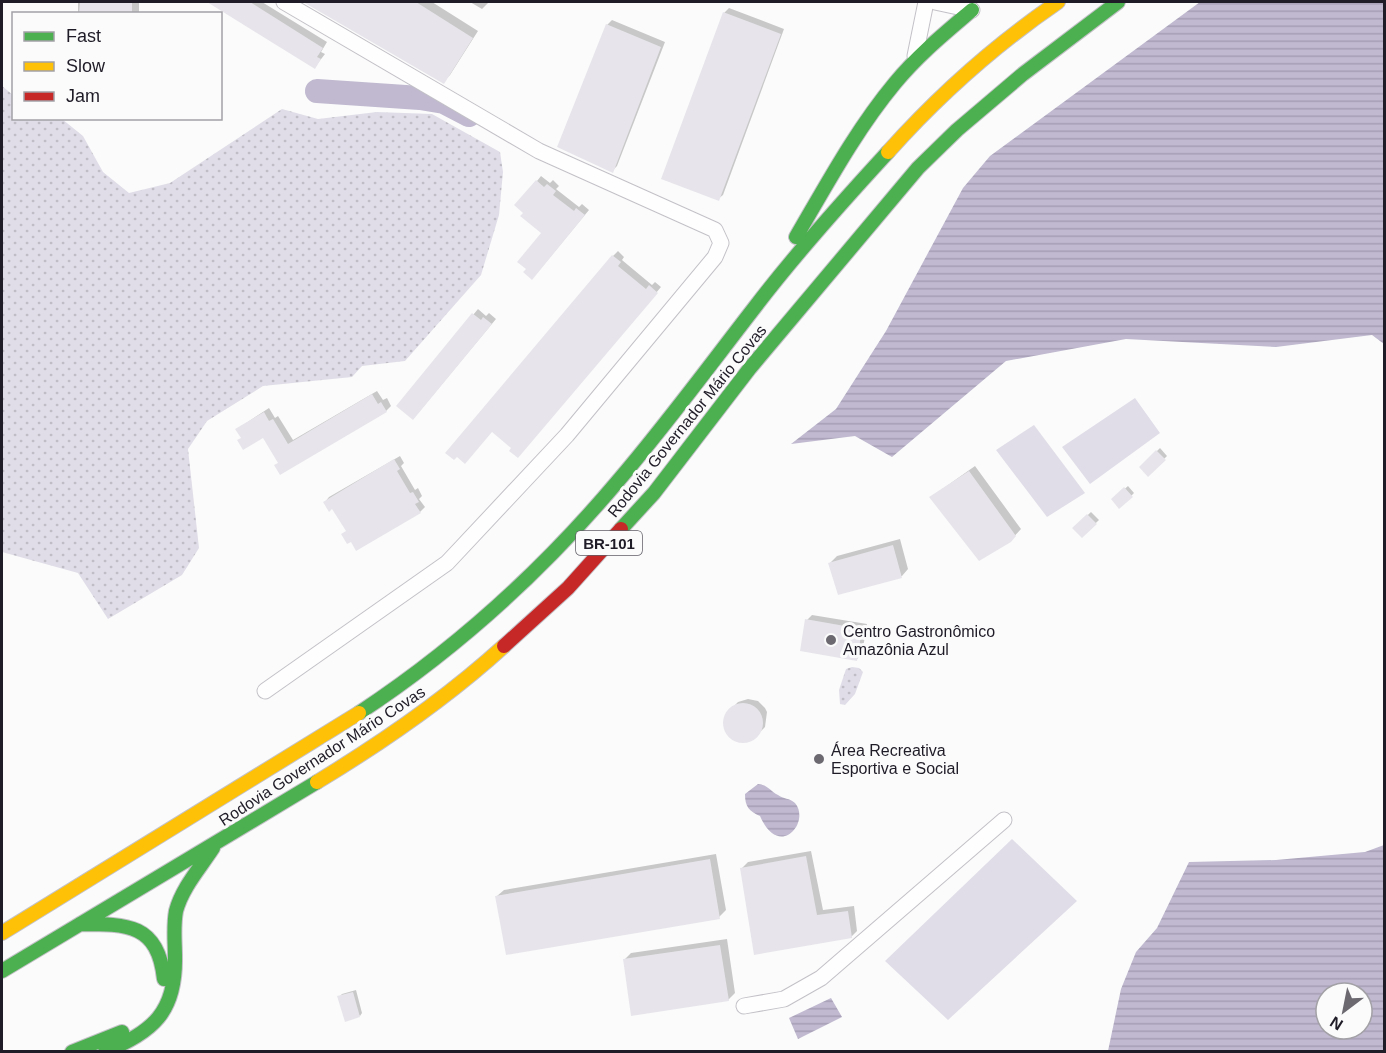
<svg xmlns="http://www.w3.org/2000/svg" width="1386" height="1053" font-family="Arial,sans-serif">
<defs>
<pattern id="green-dots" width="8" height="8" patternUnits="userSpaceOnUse" patternTransform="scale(1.5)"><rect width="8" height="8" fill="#e0dde8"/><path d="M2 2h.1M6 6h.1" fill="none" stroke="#c0bdc7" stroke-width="1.8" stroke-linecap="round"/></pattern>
<pattern id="water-rules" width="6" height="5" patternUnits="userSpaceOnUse" patternTransform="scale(1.5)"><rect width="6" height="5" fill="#c0b9d0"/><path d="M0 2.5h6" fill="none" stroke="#a59eb3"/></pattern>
</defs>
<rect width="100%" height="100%" fill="#fbfbfb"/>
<path fill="url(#green-dots)" d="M2,86L13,95L14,118L62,119L83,136L103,172L129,193L170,183L282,109L318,119L377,112L432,114L500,152L503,172L499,215L481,275L405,361L362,366L352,377L263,386L207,421L188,449L199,548L182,575L108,619L78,573L2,552Z
M852,667L859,668L863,672L855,694L845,705L840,704L839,690L846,669Z"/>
<path fill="#e0dde8" d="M1135,398L1160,433L1090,484L1062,447Z
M1034,425L1085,493L1047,517L996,450Z
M1012,839L1077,901L948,1020L885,961Z"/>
<path fill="url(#water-rules)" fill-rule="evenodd" d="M1200,2H1384V344L1372,335L1276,347L1126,339L1006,361L892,457L855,436L791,444L836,409L886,331L963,188L990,156Z
M758,784C768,785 770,791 778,795C783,799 790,798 795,803C811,822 779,860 760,816C749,811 745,807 745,794Z
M1384,845V1051H1108L1121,989L1136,952L1157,928L1189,862L1276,860L1365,852ZM1326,993H1362V1029H1326Z
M831,998L842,1017L798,1039L789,1018Z"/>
<path fill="#0003" d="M78,2H139V14H78Z
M211,2H262L327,42L321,52L325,54L315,67Z
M307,2H432L478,31L450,75L443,82Z
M470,2H489L482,9Z
M729,8L784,29L723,195L718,199L724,13Z
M612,20L665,42L617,166L612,171L607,25Z
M541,176L550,183L553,180L559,186L556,189L579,207L582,204L589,210L537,273L543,233L537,181Z
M618,251L624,257L622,260L652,285L655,282L661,287L522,452L613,256Z
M478,309L486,316L489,313L496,319L418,413L398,405Z
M377,391L383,400L387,398L391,406L386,411L281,473L279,463L264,436L242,438L237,429L269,408L275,418L278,416L293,440Z
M1160,448L1167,456L1148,475L1141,467Z
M400,456L404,463L401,466L415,490L418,488L422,496L419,499L425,507L420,512L347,531L333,507L325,502L329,497Z
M975,466L1021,529L1010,541L931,497Z
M1128,486L1134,493L1120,507L1113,499Z
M1091,512L1099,520L1082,536L1074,528Z
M900,539L908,569L902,576L839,593L830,563L837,556Z
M812,615L867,624L862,654L857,659L807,620Z
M748,699L758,701L765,708L767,712L765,727L752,740H737L733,738L725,725L729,711L738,702Z
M811,851L823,910L854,906L857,931L851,937L742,868L748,862Z
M716,854L726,910L719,917L497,896L504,890Z
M727,939L735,993L728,1000L624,960L631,953Z
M356,990L362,1013L360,1016L339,997L342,994Z"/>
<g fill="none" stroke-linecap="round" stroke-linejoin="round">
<path stroke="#c0b9d0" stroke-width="24" d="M317,91L420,98L444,102L469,115"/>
</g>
<path fill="#e7e5eb" d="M80,2H132V14H79Z
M207,2H250L323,48L317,57L321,59L315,69Z
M303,2H416L473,38L444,84Z
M723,12L781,34L719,201L661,179Z
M606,24L661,47L613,173L557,147Z
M536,180L544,187L547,184L556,191L553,195L574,211L576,208L585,215L532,280L523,272L526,269L517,262L541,233L520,216L523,213L514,205Z
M612,255L621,262L618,266L646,289L649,285L658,293L518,458L509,451L511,448L492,432L465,464L457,457L454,460L445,453Z
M472,313L481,320L483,317L492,324L413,420L396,406Z
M372,394L378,404L381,402L387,412L280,475L274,465L278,463L263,438L243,450L237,440L241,438L235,429L264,412L269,421L273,419L288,444Z
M1156,450L1166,460L1148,477L1139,467Z
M394,459L400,469L397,471L410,493L413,492L419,502L415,504L421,513L356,551L351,542L347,544L341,534L346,531L332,509L329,512L323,502Z
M969,471L1016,536L1011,542L979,561L929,497Z
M1124,487L1133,497L1119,509L1111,499Z
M1087,514L1097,524L1082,538L1072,528Z
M893,545L902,578L838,595L828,563Z
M805,619L862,629L857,661L800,651Z
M723 723a20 20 0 1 1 40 0a20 20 0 1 1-40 0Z
M806,856L817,915L848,911L852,938L754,955L740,868Z
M710,859L720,919L506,955L495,896Z
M720,945L729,1001L631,1016L623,959Z
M353,992L360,1017L345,1022L337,996Z"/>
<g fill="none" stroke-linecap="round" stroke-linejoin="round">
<g stroke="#c3c1c7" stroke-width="17">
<path id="street" d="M935,2L972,10
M915,56L926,2
M265,691L447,563L567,435L715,257L721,243L715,230L539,151L284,2
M744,1006L784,999L821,978L1004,820"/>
</g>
<g stroke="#c3c1c7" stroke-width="16">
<path id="fast" d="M796,237C827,184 856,130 895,83C918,55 945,33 972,10
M621,529L654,493L750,368L918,168L957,130L1023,74L1118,2
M359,713C456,649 543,570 618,481C666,425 710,365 755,307C796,253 842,202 888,152
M80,924C128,924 158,924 164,979
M2,971L317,782
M72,1052L122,1032
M105,1052C153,1031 176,1013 175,957C175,942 173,927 176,911C182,888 200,868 213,848"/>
</g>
<g stroke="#c3c1c7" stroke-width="16">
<path id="slow" d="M888,152C939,95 995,45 1058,2
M317,782C383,742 447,698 504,646
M2,933L359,713"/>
</g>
<g stroke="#c3c1c7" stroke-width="16">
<path id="jam" d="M504,646L568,588L621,529"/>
</g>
<use href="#street" stroke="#fefefe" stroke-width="15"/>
<use href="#fast" stroke="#4caf50" stroke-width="14"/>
<use href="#slow" stroke="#ffc107" stroke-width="14"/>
<use href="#jam" stroke="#c62828" stroke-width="14"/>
</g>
<g fill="#6c6971" stroke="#fbfbfb" stroke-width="2">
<circle cx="831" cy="640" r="6"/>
<circle cx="819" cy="759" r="6"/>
</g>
<g text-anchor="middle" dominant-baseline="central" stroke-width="6" stroke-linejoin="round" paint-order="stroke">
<rect fill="#fbfbfb" stroke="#615e67" stroke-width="1.5" x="576" y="531" width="66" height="24" rx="4.5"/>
<g font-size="15" font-weight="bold" fill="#1f1b27">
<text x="609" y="543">BR-101</text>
</g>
<g font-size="16" fill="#1f1b27" stroke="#fbfbfb">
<text transform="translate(687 421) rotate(-51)">Rodovia Governador Mário Covas</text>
<text transform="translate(322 756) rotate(-33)">Rodovia Governador Mário Covas</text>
</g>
<g font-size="16" fill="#1f1b27" stroke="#fbfbfb" text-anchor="start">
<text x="843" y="631">Centro Gastronômico<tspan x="843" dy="18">Amazônia Azul</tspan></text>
<text x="831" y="750">Área Recreativa<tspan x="831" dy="18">Esportiva e Social</tspan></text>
</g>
</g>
<rect width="1386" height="1053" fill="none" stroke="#1f1b27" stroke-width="6"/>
<rect x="12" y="12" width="210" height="108" fill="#fbfbfb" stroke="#a3a1a6" stroke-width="1.5"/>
<rect x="24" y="32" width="30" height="9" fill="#4caf50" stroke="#a3a1a6" stroke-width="1.5"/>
<text x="66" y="42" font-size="18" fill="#1f1b27">Fast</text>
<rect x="24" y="62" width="30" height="9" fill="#ffc107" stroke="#a3a1a6" stroke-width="1.5"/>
<text x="66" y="72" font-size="18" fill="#1f1b27">Slow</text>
<rect x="24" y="92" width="30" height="9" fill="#c62828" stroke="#a3a1a6" stroke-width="1.5"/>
<text x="66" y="102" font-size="18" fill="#1f1b27">Jam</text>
<g transform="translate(1344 1011) rotate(212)"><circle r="28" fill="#fbfbfb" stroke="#a3a1a6" stroke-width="1.5"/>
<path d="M0-4.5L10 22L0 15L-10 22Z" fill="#6c6971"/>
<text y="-9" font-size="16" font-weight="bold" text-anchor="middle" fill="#1f1b27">N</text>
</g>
</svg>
